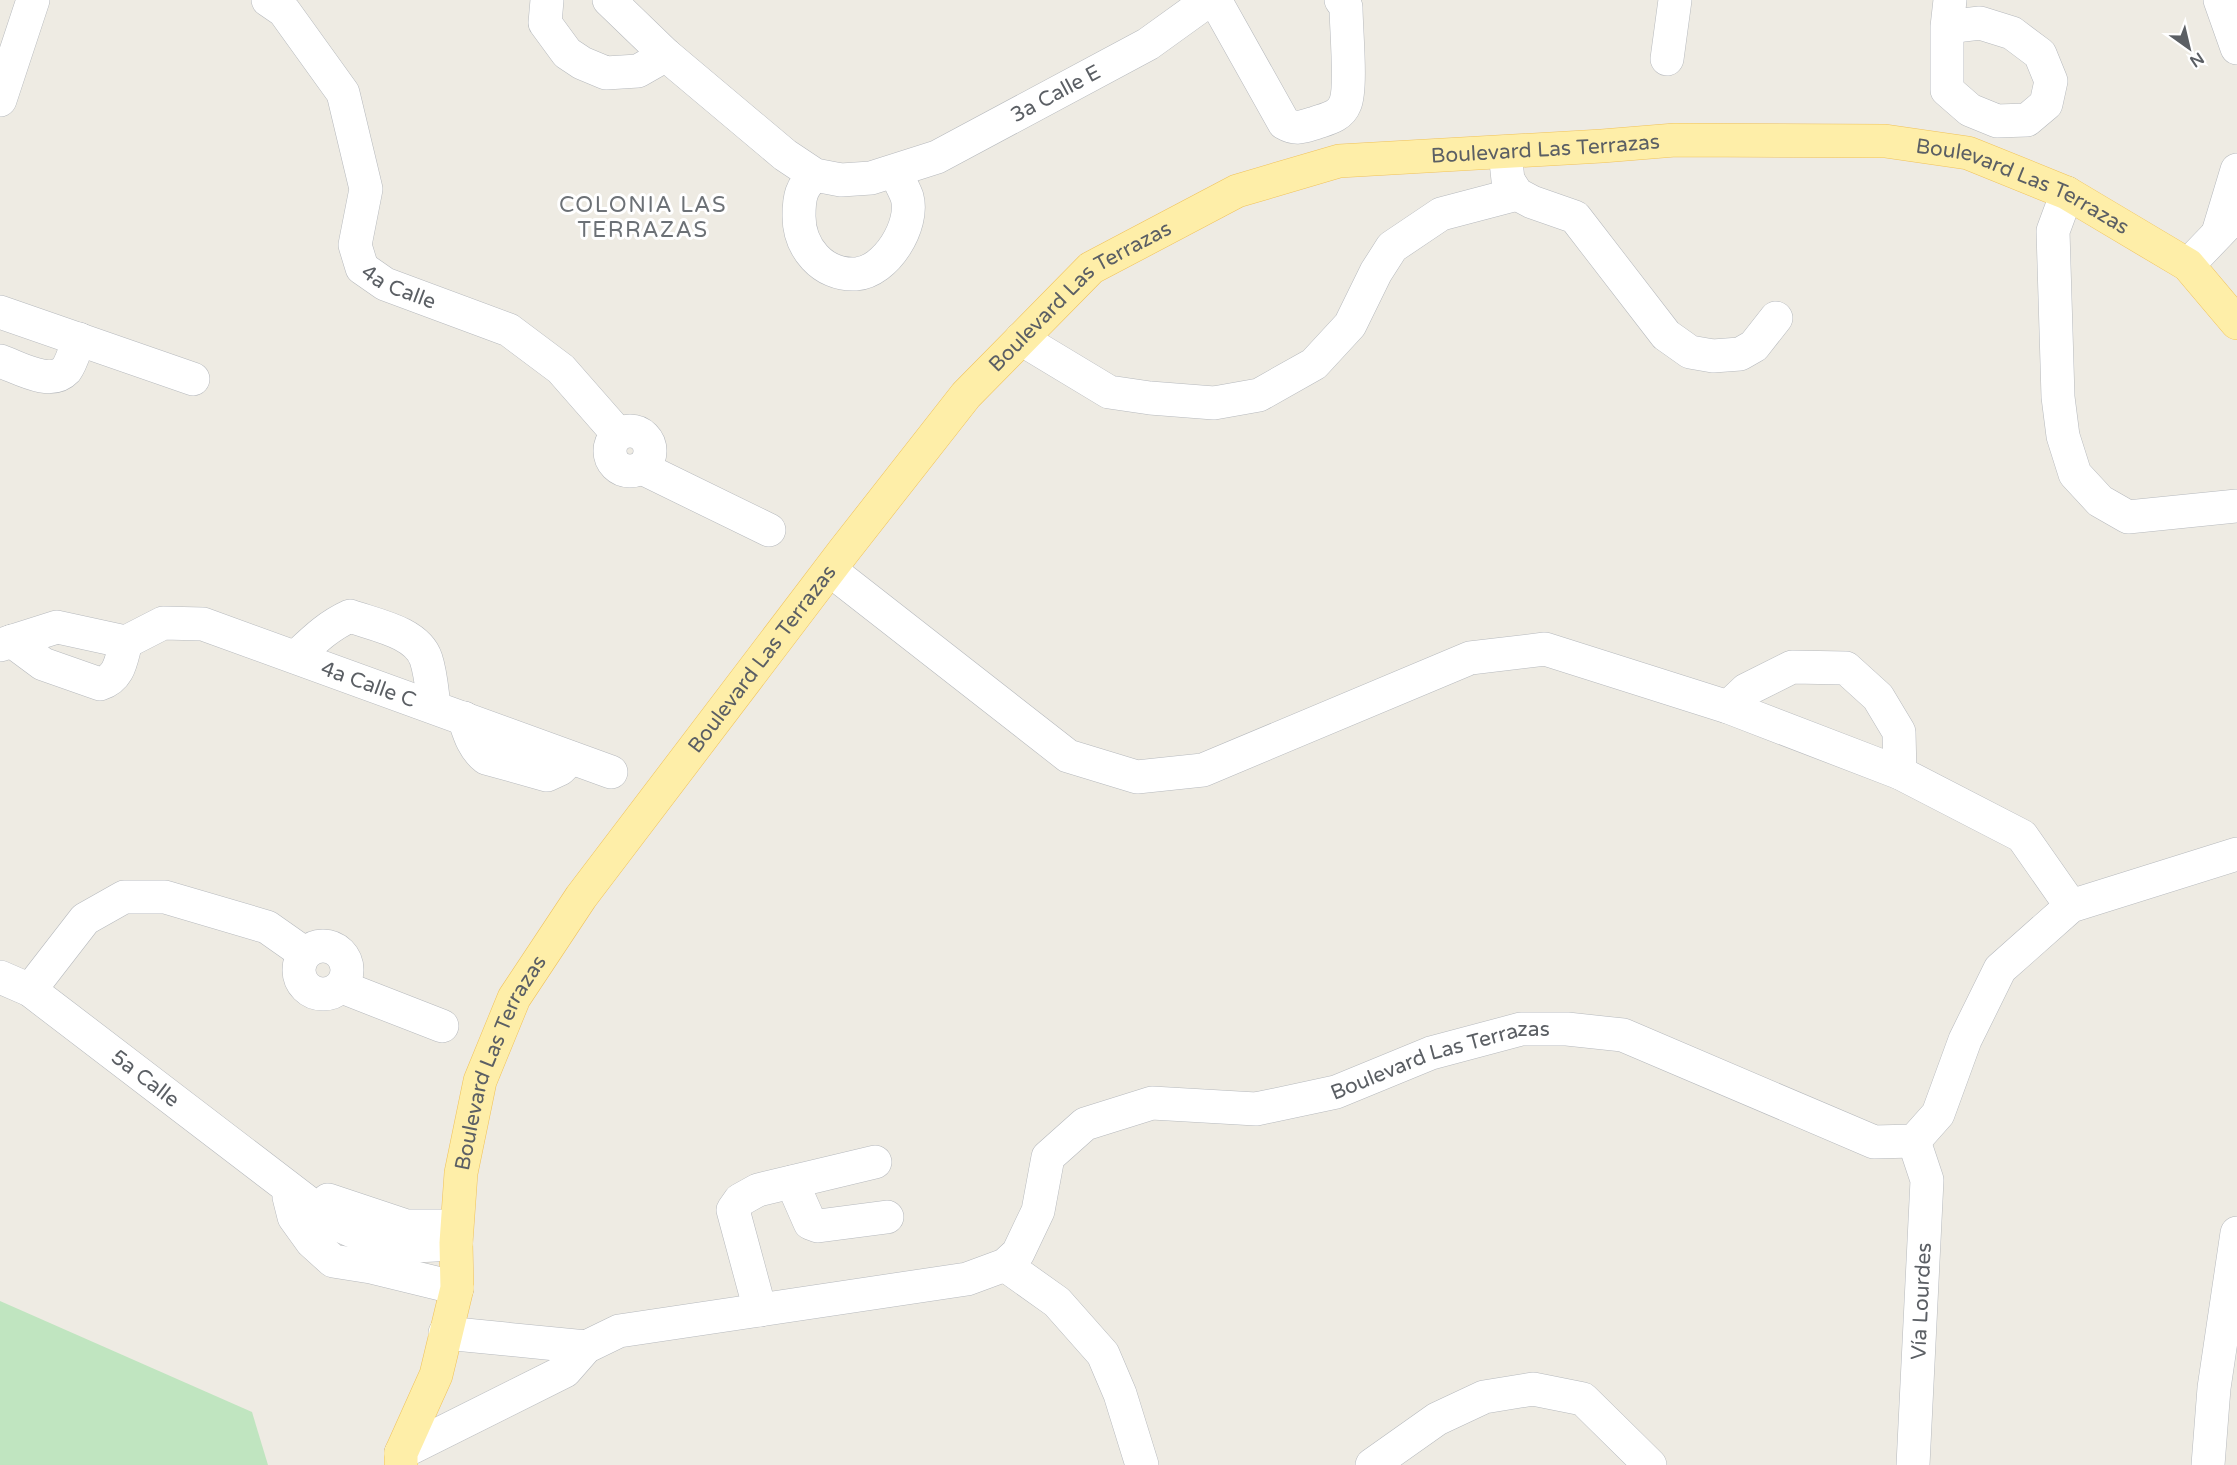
<svg xmlns="http://www.w3.org/2000/svg" width="2237" height="1465" font-family="'Varela Round',sans-serif">
<rect width="100%" height="100%" fill="#eeebe3"/>
<path fill="#c0e5c0" d="M0,1301L252,1412L268,1465H0Z"/>
<g fill="none" stroke-linecap="round" stroke-linejoin="round">
<g stroke="#b6b9bd" stroke-width="34">
<g id="minor">
<path id="s1" d="M268,0L284,11L343,93L366,189L355,245L362,268L385,284L509,330L561,369L618,434"/>
<path d="M547,0L545,23L567,53L582,63L606,73L638,71L666,55"/>
<path id="s2" d="M609,0L666,55L785,155L815,175L841,180L871,178L937,157L1148,44L1209,0"/>
<path d="M1215,0L1284,123C1296,130 1302,127 1315,123C1326,119 1340,117 1345,104C1352,89 1346,27 1346,7L1341,0"/>
<path d="M2220,0L2237,48"/>
<path d="M1947,27L1980,23L2012,33L2040,54L2051,81L2046,104L2027,120L1997,121L1970,110L1947,90V27L1950,0"/>
<path d="M1667,59L1675,0"/>
<path d="M0,100L33,0"/>
<path d="M1505,152L1508,180L1517,194L1532,202L1575,217L1666,335L1690,352L1713,356L1740,354L1754,346L1776,318"/>
<path d="M815,175C801,187 799,197 799,216C799,247 822,276 856,274C886,272 915,225 907,197C904,189 899,180 895,172"/>
<path d="M2067,193L2053,231L2058,397L2063,436L2075,474L2100,501L2128,517L2237,506"/>
<path d="M2218,233L2237,170"/>
<path d="M2188,265L2237,214"/>
<path d="M0,312L193,379"/>
<path d="M1021,339L1109,392L1150,398L1214,403L1259,395L1314,364L1350,325L1376,272L1392,247L1441,214L1517,194"/>
<path d="M0,361C18,367 50,387 66,370C72,362 75,349 79,339"/>
<circle cx="630" cy="451" r="20"/>
<path d="M642,468L769,530"/>
<path d="M830,570L1068,756L1137,777L1203,770L1470,658L1545,649L1728,707L1900,773L2022,836L2071,906"/>
<path d="M12,641L43,664L100,684C120,678 121,660 126,642"/>
<path id="s3" d="M0,645L57,627L126,642L163,623L203,624L611,772"/>
<path d="M297,656C314,640 328,626 350,616C375,625 417,632 426,659C431,674 432,691 434,706"/>
<path d="M1728,707L1746,690L1792,667L1846,668L1878,697L1899,732L1900,773"/>
<path d="M464,718C469,733 473,748 486,758L547,775L560,769L571,758"/>
<circle cx="323" cy="970" r="24"/>
<path id="s4" d="M0,977L30,990L306,1201C316,1215 327,1219 343,1227C387,1247 408,1249 456,1243"/>
<path d="M342,987L442,1026"/>
<path d="M30,990L85,919L124,897H165L267,927L304,953"/>
<path d="M792,1182L810,1223L818,1226L887,1217"/>
<path d="M289,1197L294,1217L312,1242L333,1261L371,1267L457,1288"/>
<path d="M328,1200L406,1226H440"/>
<path d="M1005,1265L1057,1302L1103,1354L1120,1394L1142,1465"/>
<path d="M760,1310L733,1210L740,1200L758,1190L875,1162"/>
<path d="M445,1333L586,1347"/>
<path id="s5" d="M401,1453L565,1371L586,1347L619,1331L967,1279L1005,1265L1018,1253L1038,1211L1048,1157L1085,1124L1152,1103L1256,1109L1336,1092L1431,1053L1521,1029H1567L1623,1035L1874,1142L1914,1141L1938,1114L1965,1040L2000,969L2071,906L2237,854"/>
<path d="M1372,1465L1437,1419L1484,1397L1533,1389L1583,1399L1650,1465"/>
<path id="s6" d="M1913,1465L1927,1180L1914,1141"/>
<path d="M2208,1465L2214,1388L2237,1233"/>
</g>
</g>
<g stroke="#f0c25a" stroke-width="34">
<g id="major">
<path id="s7" d="M401,1465V1453L436,1375L457,1288L456,1243L461,1173L480,1081L514,998L581,897L843,552L966,395L1091,268L1237,191L1339,161L1602,146L1675,140L1885,141L1968,153L2067,193L2188,265L2237,323"/>
</g>
</g>
<use href="#minor" stroke="#fff" stroke-width="33"/>
<use href="#major" stroke="#feeea8" stroke-width="33"/>
</g>
<g text-anchor="middle" dominant-baseline="central" stroke-width="6" stroke-linejoin="round" paint-order="stroke">
<g font-size="21" fill="#5b5f64" stroke="#fff">
<text stroke="none"><textPath href="#s2" startOffset="531">3a Calle E</textPath></text>
<text stroke="none"><textPath href="#s7" startOffset="1896">Boulevard Las Terrazas</textPath></text>
<text stroke="none"><textPath href="#s7" startOffset="2382">Boulevard Las Terrazas</textPath></text>
<text stroke="none"><textPath href="#s1" startOffset="342">4a Calle</textPath></text>
<text stroke="none"><textPath href="#s7" startOffset="1392">Boulevard Las Terrazas</textPath></text>
<text stroke="none"><textPath href="#s7" startOffset="906">Boulevard Las Terrazas</textPath></text>
<text stroke="none"><textPath href="#s3" startOffset="388">4a Calle C</textPath></text>
<text stroke="none"><textPath href="#s5" startOffset="1179">Boulevard Las Terrazas</textPath></text>
<text stroke="none"><textPath href="#s7" startOffset="420">Boulevard Las Terrazas</textPath></text>
<text stroke="none"><textPath href="#s4" startOffset="178">5a Calle</textPath></text>
<text stroke="none"><textPath href="#s6" startOffset="164">Vía Lourdes</textPath></text>
</g>
<g font-size="22" letter-spacing="1.5" fill="#6c7176" stroke="#fff">
<text x="643" y="205">COLONIA LAS<tspan x="643" dy="25">TERRAZAS</tspan></text>
</g>
</g>
<g transform="translate(2189 48) rotate(146)" stroke="#ffffff" stroke-width="4.5" paint-order="stroke">
<path d="M0-4.5L10 22L0 15L-10 22Z" fill="#5b5f64"/>
<text y="-9" font-size="16" font-weight="bold" text-anchor="middle" fill="#5b5f64">N</text>
</g>
</svg>
